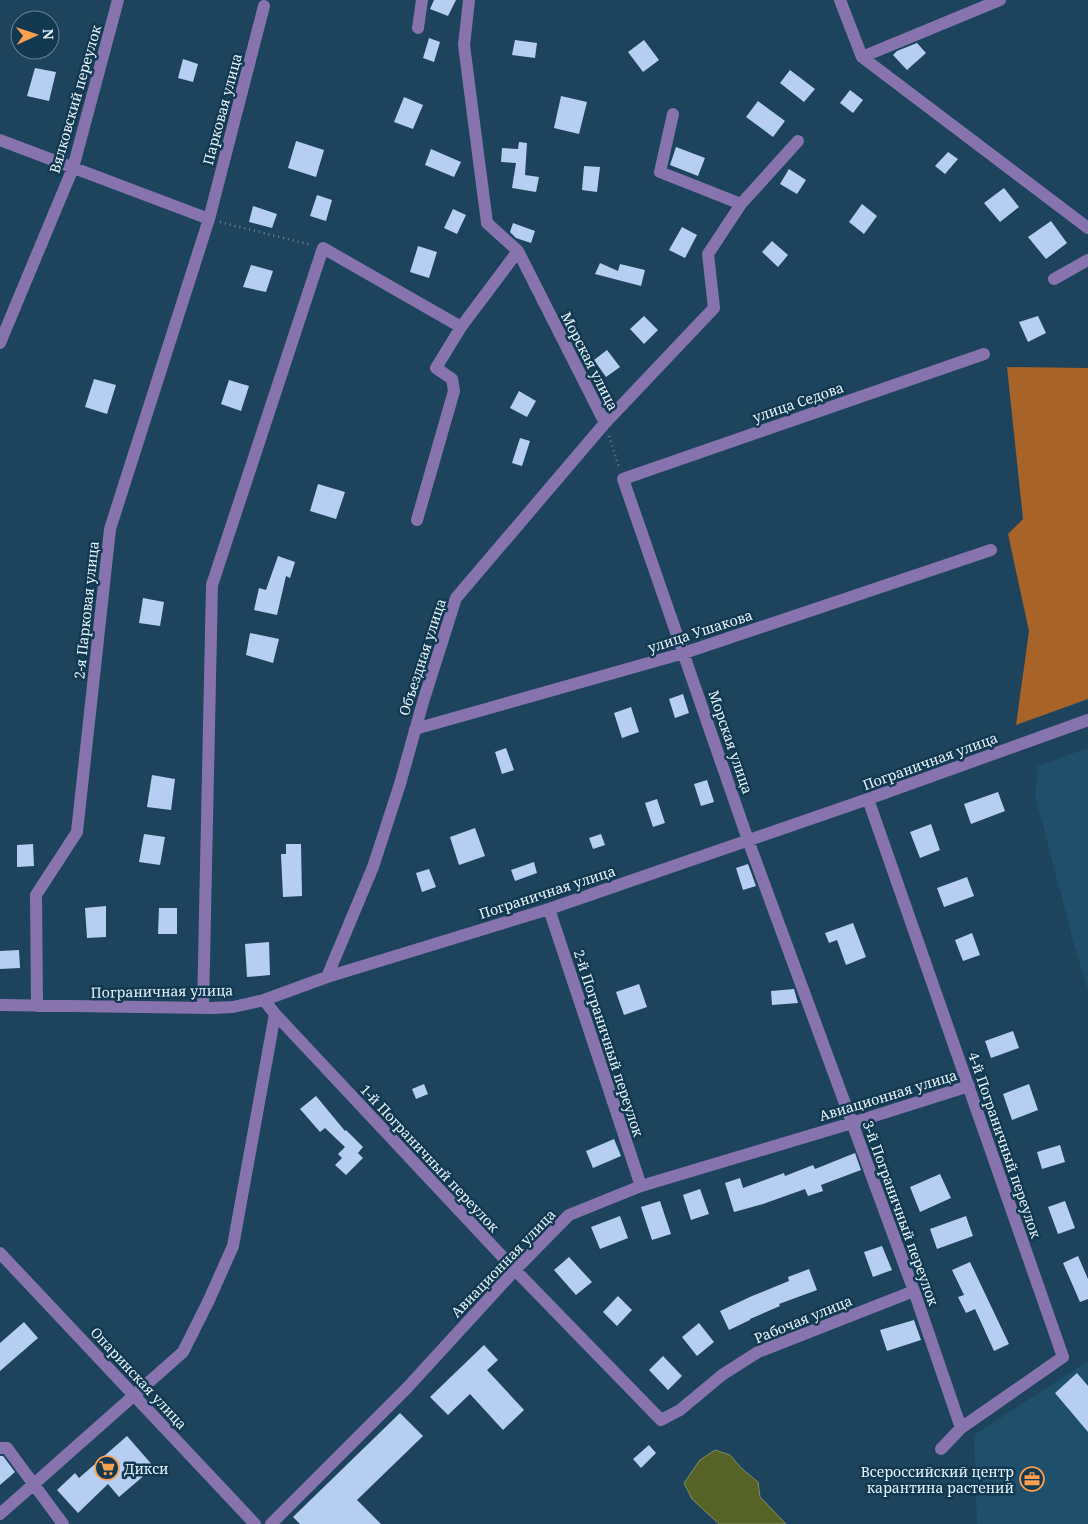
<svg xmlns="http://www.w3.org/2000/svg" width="1088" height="1524" font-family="'Noto Serif',serif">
<rect width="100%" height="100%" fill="#1d445c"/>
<path fill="#204f6b" d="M1088,748V990L1074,944L1035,795L1038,766Z
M1088,1361V1524H977L974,1435Z"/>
<path fill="#a76328" d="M1007,367L1088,368V699L1016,725L1029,631L1008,534L1023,519Z"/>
<path fill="#576226" stroke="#828e66" d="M715,1450L730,1455L741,1468L758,1482L760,1497L786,1524H719L692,1499L684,1483L700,1460Z"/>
<path fill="#b6cef2" d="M434,0H456L448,16L430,9Z
M429,38L440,42L434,62L423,58Z
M515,40L537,43L535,58L512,55Z
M644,40L659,60L643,72L628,52Z
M917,43L926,53L907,70L893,55L897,51Z
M183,59L198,64L193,82L178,78Z
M35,68L56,72L49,101L27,96Z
M790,70L815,89L804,102L780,83Z
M850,90L863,100L853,113L840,103Z
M561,96L587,102L579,134L554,128Z
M404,97L423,105L413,129L394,122Z
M758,101L785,121L773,137L746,117Z
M296,141L324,150L316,177L288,168Z
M519,142L527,143L525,175L539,177L536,192L512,188L516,163L501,162L502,148L518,149Z
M676,147L705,158L698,176L670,165Z
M431,149L461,162L454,177L425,165Z
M948,152L958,159L945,174L935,166Z
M584,166L600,167L597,192L582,190Z
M789,169L806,180L797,194L780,184Z
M1004,188L1019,207L1000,222L984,203Z
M317,195L332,200L326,221L310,216Z
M862,204L877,216L864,234L849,222Z
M253,206L277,214L272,228L249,222Z
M453,209L466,215L457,234L444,228Z
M1051,221L1067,243L1046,259L1028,237Z
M513,223L535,231L531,243L516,238L510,232Z
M682,227L697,235L685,258L669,250Z
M772,241L788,255L778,267L762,252Z
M418,246L437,252L429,278L410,272Z
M600,263L618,271L620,264L645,270L641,286L595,274Z
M251,265L273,271L266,292L243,287Z
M644,316L658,330L644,344L630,329Z
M1038,316L1046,333L1028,342L1019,322Z
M607,350L620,367L606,377L594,360Z
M94,379L116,385L107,414L85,407Z
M229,380L249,386L241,411L221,404Z
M519,391L536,401L527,417L510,408Z
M520,438L530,441L522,466L512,463Z
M318,484L345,492L336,519L310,511Z
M278,556L295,562L290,578L286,576L277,615L254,610L259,588L266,590Z
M143,598L164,602L160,626L139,623Z
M250,633L279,639L273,663L246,655Z
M683,694L689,713L675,718L669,699Z
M631,707L639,732L622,738L614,713Z
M506,748L514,770L502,774L495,752Z
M152,775L175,779L171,810L147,807Z
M707,780L714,802L701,806L694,784Z
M998,792L1005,811L971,824L964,804Z
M657,799L665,823L653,827L645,803Z
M931,824L940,850L920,858L910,832Z
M475,828L485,856L459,865L450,837Z
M144,834L165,837L160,865L139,862Z
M601,834L605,845L593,849L589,838Z
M33,844L34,866L17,867V845Z
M286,844H301L302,896L283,897L281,854H286Z
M534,862L537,873L515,881L511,870Z
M748,864L756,886L743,890L736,868Z
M429,869L436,887L422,892L416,873Z
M967,877L974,896L944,907L937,888Z
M106,906V937L87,938L85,908Z
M159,908H177V934H158Z
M853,923L866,957L846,965L837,940L829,943L825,933Z
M972,933L980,955L963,961L955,940Z
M269,942L270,975L247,977L245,944Z
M19,950L20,968L0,969V951Z
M639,984L647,1007L624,1015L616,992Z
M794,989L798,1003L772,1005L771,991Z
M1013,1031L1019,1048L991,1058L985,1041Z
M424,1084L428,1094L416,1099L412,1089Z
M1029,1084L1038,1110L1012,1120L1003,1094Z
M316,1096L345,1131L346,1130L363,1147L358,1153L363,1158L346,1175L335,1165L342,1158L338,1154L345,1147L325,1128L320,1132L300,1109Z
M614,1139L621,1156L593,1168L586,1151Z
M1060,1145L1065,1162L1042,1169L1037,1152Z
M855,1153L861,1170L821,1185L823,1191L808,1196L805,1189L763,1204L734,1212L725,1183L740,1178L743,1188L784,1173L785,1176L813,1165L815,1169Z
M940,1174L951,1198L920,1212L910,1187Z
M700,1189L709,1214L691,1220L683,1195Z
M660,1201L671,1234L652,1240L641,1207Z
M1065,1201L1075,1228L1058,1234L1048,1207Z
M620,1216L628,1238L600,1249L591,1227Z
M966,1216L973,1236L937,1249L930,1229Z
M882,1246L892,1270L873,1277L864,1252Z
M1078,1256L1088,1279V1299L1080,1302L1063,1263Z
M569,1257L592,1282L576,1295L554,1270Z
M970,1262L1009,1344L994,1351L975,1309L966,1313L958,1297L964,1295L952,1270Z
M809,1269L817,1290L779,1304L780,1306L750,1319V1320L729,1330L720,1311L752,1296L789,1281L788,1277Z
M618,1296L632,1310L617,1326L603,1312Z
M914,1320L921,1340L887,1351L880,1330Z
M24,1322L38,1338L0,1371V1343Z
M699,1323L714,1342L697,1356L682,1337Z
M484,1345L498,1360L487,1370L524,1410L503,1430L470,1394L448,1415L430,1397Z
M663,1356L682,1376L668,1390L649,1370Z
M1077,1373L1088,1386V1432L1055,1393Z
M400,1413L423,1436L357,1500L381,1524H300L293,1517Z
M127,1436L154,1467L119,1497L108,1484L78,1513L57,1490L75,1473L79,1478Z
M649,1445L656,1453L641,1468L633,1459Z
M0,1456H3L15,1472L0,1485Z"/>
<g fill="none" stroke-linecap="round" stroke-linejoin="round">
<path stroke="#6b889a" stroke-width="2.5" stroke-dasharray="1 4" stroke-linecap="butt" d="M220,222L311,245
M609,436L619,467"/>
<path stroke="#8774af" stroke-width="12" d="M469,0L464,45L487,223L518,251
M840,0L862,57L1088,228
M418,28L422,0
M862,57L1000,0
M673,114L660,172L741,204
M0,140L209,219
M1054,279L1088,260
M0,343L73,168L118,0
M417,520L454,391L452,379L436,368L461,327
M415,729L684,653L991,550
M868,799L1063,1357L961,1428L941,1449
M549,909L641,1186
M327,977L373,867L400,784L423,702L456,598L605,423L714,308L708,254L741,204L798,141
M264,1000L275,1014L515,1270L661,1420L680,1410L722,1375L758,1352L914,1291
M0,1005L212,1008L233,1007L264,1000L327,977L549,909L868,799L1088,720
M37,1006L36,895L77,832L110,529L209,219L264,6
M203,1008L212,585L323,248L461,327L518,251L605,423
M0,1253L255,1524
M961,1428L914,1291L748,840L623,479L984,354
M0,1448H7L63,1524
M0,1514L183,1352L209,1300L233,1246L275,1014
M271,1524L407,1388L515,1270L569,1215L641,1186L852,1123L969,1086"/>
</g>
<defs>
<g id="supermarket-ring" transform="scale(1.25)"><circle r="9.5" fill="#123950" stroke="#fb9e50" stroke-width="1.5"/><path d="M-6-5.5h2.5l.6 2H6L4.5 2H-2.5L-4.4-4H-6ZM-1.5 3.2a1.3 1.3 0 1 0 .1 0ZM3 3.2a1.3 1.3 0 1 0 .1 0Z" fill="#fb9e50"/></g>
<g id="office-ring" transform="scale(1.25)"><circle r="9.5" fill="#123950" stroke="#fb9e50" stroke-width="1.5"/><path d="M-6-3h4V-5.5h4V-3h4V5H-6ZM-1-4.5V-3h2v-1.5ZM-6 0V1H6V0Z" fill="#fb9e50"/></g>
</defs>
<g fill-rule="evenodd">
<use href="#supermarket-ring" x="107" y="1468"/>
<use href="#office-ring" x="1032" y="1479"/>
</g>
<g text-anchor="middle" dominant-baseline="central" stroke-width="5" stroke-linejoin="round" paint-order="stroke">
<g font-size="14" fill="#e6f3fb" stroke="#123950">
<text transform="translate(75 99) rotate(-74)">Вялковский переулок</text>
<text transform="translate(222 109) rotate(-75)">Парковая улица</text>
<text transform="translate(590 361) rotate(63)">Морская улица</text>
<text transform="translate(798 402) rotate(-19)">улица Седова</text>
<text transform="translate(86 610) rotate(-84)">2-я Парковая улица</text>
<text transform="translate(700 631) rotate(-18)">улица Ушакова</text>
<text transform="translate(422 657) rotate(-72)">Объездная улица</text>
<text transform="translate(731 742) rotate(71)">Морская улица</text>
<text transform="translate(930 761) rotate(-20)">Пограничная улица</text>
<text transform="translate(547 892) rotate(-18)">Пограничная улица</text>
<text transform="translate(162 991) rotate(-1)">Пограничная улица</text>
<text transform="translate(609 1043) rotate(72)">2-й Пограничный переулок</text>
<text transform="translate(888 1095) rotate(-17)">Авиационная улица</text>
<text transform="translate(1005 1145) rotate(71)">4-й Пограничный переулок</text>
<text transform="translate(430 1158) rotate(47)">1-й Пограничный переулок</text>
<text transform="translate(901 1213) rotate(70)">3-й Пограничный переулок</text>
<text transform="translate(503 1263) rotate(-46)">Авиационная улица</text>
<text transform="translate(803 1319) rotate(-22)">Рабочая улица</text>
<text transform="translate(139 1378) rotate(47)">Опаринская улица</text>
</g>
<g font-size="14" fill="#e6f3fb" stroke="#123950" text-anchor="start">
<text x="124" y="1468">Дикси</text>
<text x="1014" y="1471" text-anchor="end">Всероссийский центр<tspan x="1014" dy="16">карантина растений</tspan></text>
</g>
</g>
<g transform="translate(35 35) rotate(87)"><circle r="24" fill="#123950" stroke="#678394"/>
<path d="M0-4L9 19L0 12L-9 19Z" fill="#fb9e50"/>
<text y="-8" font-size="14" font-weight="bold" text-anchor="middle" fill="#e6f3fb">N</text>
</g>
</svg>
